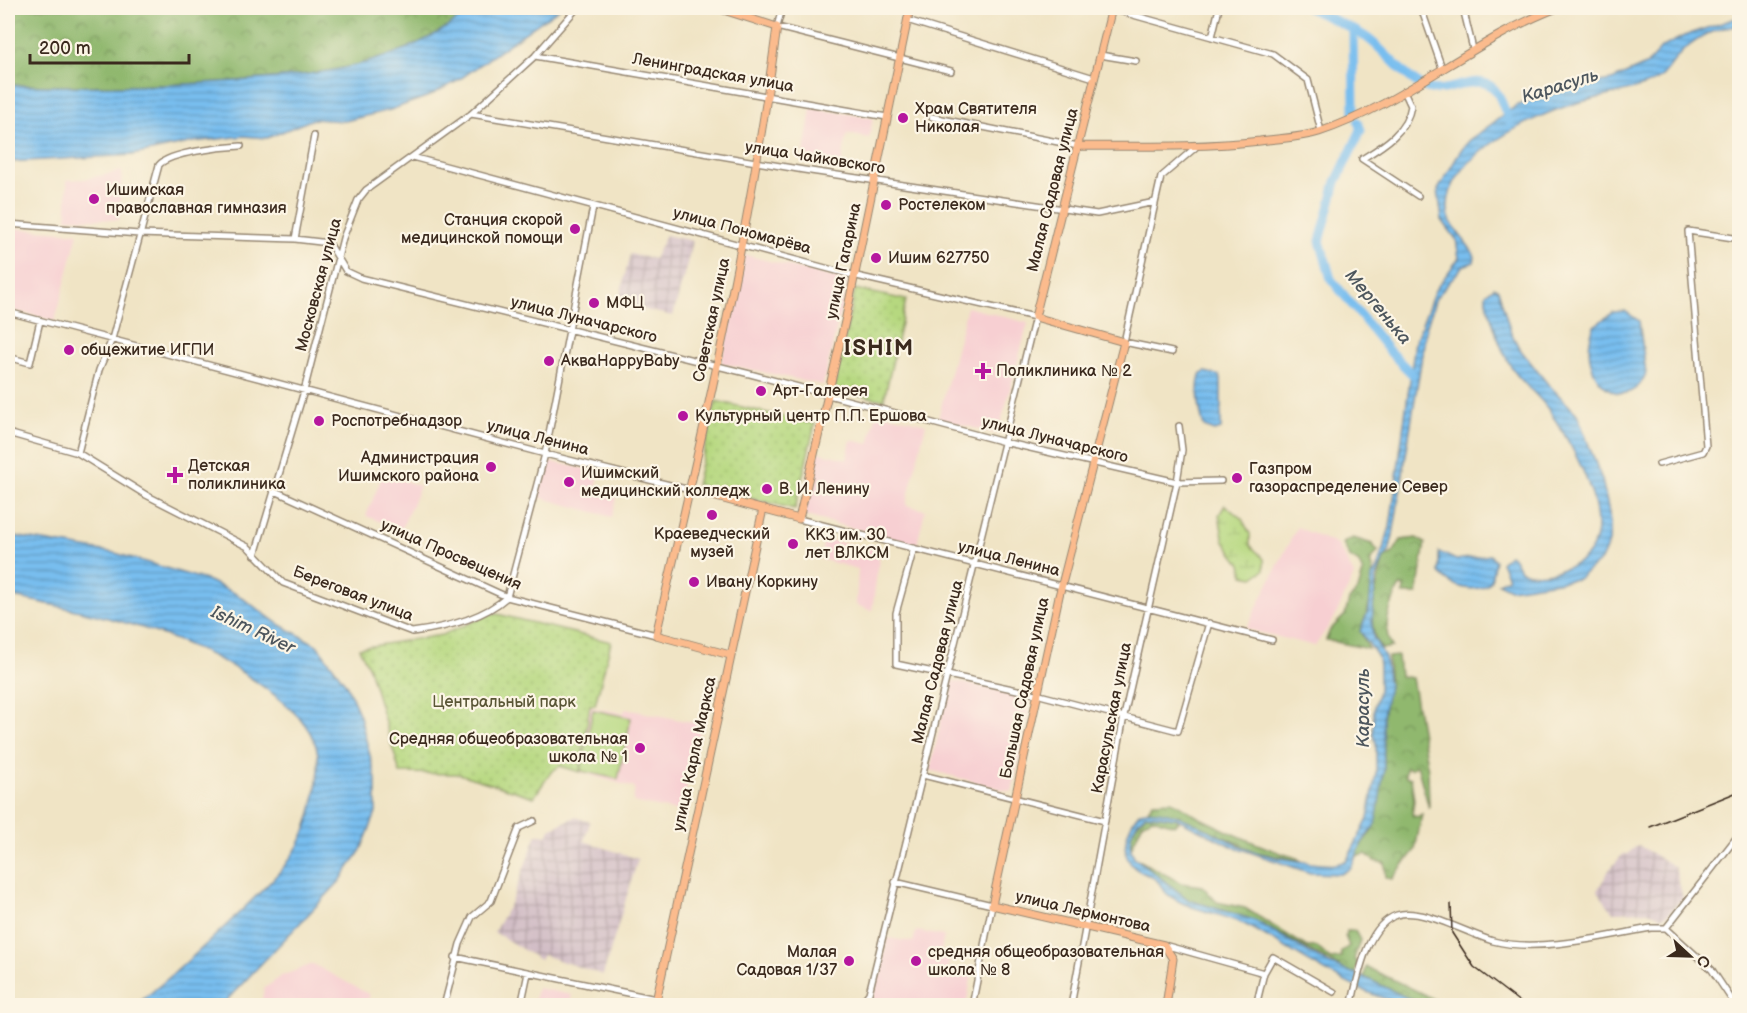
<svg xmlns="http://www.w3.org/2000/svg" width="1747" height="1013" font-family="'Balsamiq Sans',sans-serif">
<defs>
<pattern id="industrial-grid" width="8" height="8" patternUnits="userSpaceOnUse" patternTransform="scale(1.5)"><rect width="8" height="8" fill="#d2bdc6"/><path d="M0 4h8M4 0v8" fill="none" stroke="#ac9aa0"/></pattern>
<pattern id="forest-crowns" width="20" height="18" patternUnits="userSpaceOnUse" patternTransform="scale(1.5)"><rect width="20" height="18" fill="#90b86e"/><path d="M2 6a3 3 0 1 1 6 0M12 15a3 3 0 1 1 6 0" fill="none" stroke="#77965a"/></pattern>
<pattern id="wetland-marsh" width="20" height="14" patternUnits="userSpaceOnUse" patternTransform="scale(1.5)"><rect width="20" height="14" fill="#b6d87f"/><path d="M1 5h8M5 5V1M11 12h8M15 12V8" fill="none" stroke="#9dba6d"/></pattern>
<pattern id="park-dots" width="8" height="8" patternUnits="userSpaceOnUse" patternTransform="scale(1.5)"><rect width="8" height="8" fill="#b6d87f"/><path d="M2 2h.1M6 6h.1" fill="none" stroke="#9dba6d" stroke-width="1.8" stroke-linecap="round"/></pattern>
<pattern id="water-rules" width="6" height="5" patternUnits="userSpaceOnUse" patternTransform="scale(1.5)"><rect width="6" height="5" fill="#78beef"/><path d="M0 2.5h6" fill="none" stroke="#649bc1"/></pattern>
</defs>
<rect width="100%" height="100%" fill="#fcf5e5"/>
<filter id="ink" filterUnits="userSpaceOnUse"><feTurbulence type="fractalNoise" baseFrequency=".0167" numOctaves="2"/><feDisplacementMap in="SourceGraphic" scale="12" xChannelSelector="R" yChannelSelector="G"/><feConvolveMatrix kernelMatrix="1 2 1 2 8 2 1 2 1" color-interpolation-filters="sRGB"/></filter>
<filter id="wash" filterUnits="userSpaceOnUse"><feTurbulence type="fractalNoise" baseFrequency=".008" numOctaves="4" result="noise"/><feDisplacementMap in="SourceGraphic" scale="24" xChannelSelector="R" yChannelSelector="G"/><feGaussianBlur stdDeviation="1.35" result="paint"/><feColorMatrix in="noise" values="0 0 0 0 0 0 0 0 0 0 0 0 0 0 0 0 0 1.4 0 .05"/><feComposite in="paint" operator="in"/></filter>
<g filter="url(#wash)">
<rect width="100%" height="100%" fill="#f0e4c5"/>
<path fill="#f7cfd2" d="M811,108L873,118L869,138L847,134L841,165L803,159Z
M122,171L119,220L67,218V180L85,179Z
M8,228L78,233L55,321L8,309Z
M745,255L848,281L823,385L721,363Z
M967,307L1028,323L998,434L938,419Z
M877,412L926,424L906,505L925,510L917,545L802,515L817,452L847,459L851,440L869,444Z
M547,461L600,472L595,491L617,496L612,517L538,497Z
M383,474L420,486L401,530L366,516Z
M1297,527L1338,545L1354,575L1335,617L1315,646L1246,629Z
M824,539L880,550L872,611L856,605L858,569L820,559Z
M950,680L1032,697L1012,792L930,770Z
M590,707L623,713L626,709L701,724L681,812L633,802L635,788L580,772Z
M916,931L944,936L941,951L951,953L948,970L972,975L966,1005H871L888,938L913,942Z
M313,964L370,995L365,1005H266L262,999L264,989L281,976Z
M537,988L572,995L569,1005L533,1006Z"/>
<path fill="url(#industrial-grid)" d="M666,235L693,241L673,316L618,304L630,254L654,259Z
M575,817L590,822L584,841L638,859L603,975L543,955L540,960L494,932L511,902L537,834L547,836L550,829Z
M1638,845L1675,867L1683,898L1667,915L1662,917L1645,911L1613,912L1597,891L1609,870L1624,853L1626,855Z"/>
<path fill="url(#forest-crowns)" stroke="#667146" stroke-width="1.5" d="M8,8H473C400,69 312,76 221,82C150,87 79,87 8,85Z
M1353,538L1372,544L1378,551L1370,562C1378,579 1368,613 1360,631L1369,649L1326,640L1330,630L1345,615L1349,600L1358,590L1363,573L1359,563L1350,557L1343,543Z
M1416,538L1425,543L1417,594H1403L1404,587L1400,586C1391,603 1381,629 1392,647L1382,649C1362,629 1378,581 1384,558L1393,553L1401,540Z
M1398,656L1400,676L1412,678L1428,770L1429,808L1417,765L1411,769L1406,767L1405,776L1411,778L1414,800L1412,815L1417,817L1422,814L1415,850L1392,879L1386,877L1385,863L1374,861L1366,854L1355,857L1362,843L1372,831L1384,770L1383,715L1389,686L1388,657Z
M1171,801C1183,805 1188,812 1198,817C1231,833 1263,848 1297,858L1301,861L1256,852L1176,815L1148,810L1153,802Z
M1146,814L1176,818L1179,822L1174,825L1153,818L1143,822L1130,851L1132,830Z
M1135,858L1181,883L1202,886L1217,902L1245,908L1307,947H1317L1330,959L1341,958V952L1349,946L1345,936L1347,931H1355L1360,940L1354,959L1358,964L1354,975L1254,920L1189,900Z
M1366,967L1432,998L1439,1005H1422L1364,977Z"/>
<path fill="url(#wetland-marsh)" stroke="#78814e" stroke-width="1.5" d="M1225,505L1242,519L1250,534V545L1264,559V570L1254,577L1244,575L1241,564L1224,542L1219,515Z"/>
<path fill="url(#park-dots)" stroke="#78814e" stroke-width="1.5" d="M855,289L906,300L884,400L834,390Z
M716,401L815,424L795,509L696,485Z
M493,613L611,642L595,705H590L580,772L560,766L551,772L534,797L459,774L400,773L369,668L359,648L442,635Z"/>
<path fill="#b6d87f" stroke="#78814e" stroke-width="1.5" d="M593,710L631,718L618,779L581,771Z"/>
<path fill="url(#water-rules)" stroke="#5a7486" stroke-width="1.5" d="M473,8H560L457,81L429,96L390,110L345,121L313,119L267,138L244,136L193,142L133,155L8,162V85C79,87 150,87 221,82C312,76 400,69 473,8Z
M1739,17V27C1722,24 1696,39 1683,51C1674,59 1668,71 1660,78C1647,89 1594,98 1577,103C1534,115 1444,157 1448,211C1449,228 1469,242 1475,257L1474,262L1463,266L1436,298L1427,325L1393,535L1389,552L1384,558L1376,579L1372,622L1373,637L1385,657L1389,686L1383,715L1384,770L1376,823L1362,843L1351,868L1341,874L1310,873L1229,845L1176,818L1146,814C1132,825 1125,842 1135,858L1189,900L1254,920L1329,964L1364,977L1422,1005C1365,1005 1297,951 1246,925C1221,912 1189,912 1166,893C1162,889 1161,883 1155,879C1148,874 1137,872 1132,865C1118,850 1129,824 1140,812C1175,803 1222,842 1256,852C1275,858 1292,860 1311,863C1324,864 1335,867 1347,860L1368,819L1376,773V743L1373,733L1374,706L1379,690V666L1378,657L1360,631L1369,609L1372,576L1377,568L1390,527L1415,342L1435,290L1459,258L1456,239L1442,220L1438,190L1461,150L1470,140L1516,106L1580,85L1612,80L1648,64L1661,48L1684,36Z
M1494,287L1498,289L1510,330L1519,348L1547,383L1577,414L1602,480L1609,512L1610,527L1609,542L1601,560L1578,579L1510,589L1498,583L1508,578L1501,562L1509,555L1513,557L1520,570C1535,577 1553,573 1569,567C1632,544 1572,443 1548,409C1538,394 1522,384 1512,368C1499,348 1493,323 1486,300V294Z
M1625,311L1639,321L1646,373C1628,419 1573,379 1594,326L1614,312Z
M1206,372L1220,376L1221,380V429L1215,431L1204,427C1200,414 1195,385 1201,374Z
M8,535L115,553L209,581L238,595L277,623L317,645L346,684L360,716L376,779V813L361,850L340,881L222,1005H136C173,976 207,944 241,911C263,889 289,867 302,838C312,818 323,767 316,746C308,722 291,709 273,694C197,634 100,614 8,596Z
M1439,552L1456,560L1490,555L1495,560L1491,581C1478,596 1448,587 1439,572Z"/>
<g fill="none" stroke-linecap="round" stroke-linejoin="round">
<path stroke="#78beef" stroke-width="9" d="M1308,8C1328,17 1348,25 1366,37C1385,50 1407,81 1427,88C1447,95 1467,77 1487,84C1500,88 1504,112 1510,122
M1353,30L1354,113
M1358,122L1361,130L1336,182L1320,241L1331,279L1390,352L1413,375"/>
</g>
</g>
<g filter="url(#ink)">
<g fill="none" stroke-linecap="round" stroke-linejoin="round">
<g stroke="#968772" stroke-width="8">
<path id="minor" d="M782,8L777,27L951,71
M1108,8L1273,54L1308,80L1321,131
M1421,8L1442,68
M1463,8L1473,49
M907,20L1094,78
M1212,37L1219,8
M1100,55L1136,61
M535,56L887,117
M1404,91L1411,106C1407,132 1383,146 1362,159L1418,196
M471,114L804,170L1097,214L1155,202
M932,117L1078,146
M412,157L848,274L1035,317L869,993L859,1006
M8,224L139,234L295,239L329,243L346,271L361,278L750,374L1004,442L1177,482L1182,450L1179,426
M295,239L314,136
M8,312L545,454L690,490
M1172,352L1124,342L1161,177L1196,147
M8,357L30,363L40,321
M8,433L78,453L146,495L248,547L283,583L412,632C444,628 482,619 507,597L545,454L593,207
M78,453L99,370L112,339L159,165C170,152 223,147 241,146
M1659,464L1703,452L1706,446L1688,231L1740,239
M273,490L507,597L656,635
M799,519L1272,640
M914,548L896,613V664L1036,694L1178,731L1209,623
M255,555L304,391L343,238L358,200L366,190L471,114L535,56L577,8
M923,775L1105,821
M895,882L992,905L972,1006
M1666,928L1712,970L1736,1006
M1164,945L1264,973
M455,957L656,999
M972,1004L984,1006
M444,1006L460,944L472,917L491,901L519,828L534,821
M521,1006L528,973
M1071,1006L1124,716L1177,482L1221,481
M1256,1006L1264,973L1273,957L1334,992
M1351,1006C1358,978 1366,925 1397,915C1422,907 1468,934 1493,941C1538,953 1605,936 1651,928H1666L1740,833"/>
</g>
<g stroke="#968772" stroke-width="9">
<path id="major" d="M717,8L777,27C750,232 703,434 656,635L730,655
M1112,8L1035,317L1124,342L1059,596L992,905L1164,945L1173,959L1166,1006
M1078,146C1139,146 1199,148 1260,141C1280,138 1300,138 1319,132C1404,104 1473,40 1557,8
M690,490L799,519L846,317L910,8
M655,1006L763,509"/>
</g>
<use href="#minor" stroke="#fff" stroke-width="5"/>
<use href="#major" stroke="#fbbb8d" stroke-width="7"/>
<path stroke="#3b2a1e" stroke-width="1.5" d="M1650,827L1740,791
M1451,904L1452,933L1474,967L1525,1006"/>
</g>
</g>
<g fill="#b5179e" stroke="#fcf5e5" stroke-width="2">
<circle cx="903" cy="118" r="6"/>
<circle cx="94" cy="199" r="6"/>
<circle cx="886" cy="205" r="6"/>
<circle cx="575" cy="229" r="6"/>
<circle cx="876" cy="258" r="6"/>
<circle cx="594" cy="303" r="6"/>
<circle cx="69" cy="350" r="6"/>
<circle cx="549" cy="361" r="6"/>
<path d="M980 362h6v6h6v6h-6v6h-6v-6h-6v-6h6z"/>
<circle cx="761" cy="391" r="6"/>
<circle cx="683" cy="416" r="6"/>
<circle cx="319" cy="421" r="6"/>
<circle cx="491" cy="467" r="6"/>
<path d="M172 466h6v6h6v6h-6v6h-6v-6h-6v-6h6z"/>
<circle cx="1237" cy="478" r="6"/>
<circle cx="569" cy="482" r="6"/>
<circle cx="767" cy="489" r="6"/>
<circle cx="712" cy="515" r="6"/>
<circle cx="793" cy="544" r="6"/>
<circle cx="694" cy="582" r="6"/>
<circle cx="640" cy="748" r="6"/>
<circle cx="849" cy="961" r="6"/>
<circle cx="916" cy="961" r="6"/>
</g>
<g text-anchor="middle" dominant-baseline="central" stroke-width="4.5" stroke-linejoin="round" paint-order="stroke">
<g font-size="16" fill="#3b2a1e" stroke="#fcf5e5">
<text transform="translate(713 73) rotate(10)">Ленинградская улица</text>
<text transform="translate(815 158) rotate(9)">улица Чайковского</text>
<text transform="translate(1053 190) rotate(-76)">Малая Садовая улица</text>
<text transform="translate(742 231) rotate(15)">улица Пономарёва</text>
<text transform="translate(844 261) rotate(-78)">улица Гагарина</text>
<text transform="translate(319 285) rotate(-75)">Московская улица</text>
<text transform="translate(584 320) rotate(14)">улица Луначарского</text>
<text transform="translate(712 320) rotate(-78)">Советская улица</text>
<text transform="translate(538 438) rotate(14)">улица Ленина</text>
<text transform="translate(1055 440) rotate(14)">улица Луначарского</text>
<text transform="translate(451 555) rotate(24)">улица Просвещения</text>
<text transform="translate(1009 559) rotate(14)">улица Ленина</text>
<text transform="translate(353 594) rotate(21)">Береговая улица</text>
<text transform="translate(938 662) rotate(-76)">Малая Садовая улица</text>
<text transform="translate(1025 688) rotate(-78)">Большая Садовая улица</text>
<text transform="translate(1112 718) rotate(-79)">Карасульская улица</text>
<text transform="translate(695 754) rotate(-78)">улица Карла Маркса</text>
<text transform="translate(1083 912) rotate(13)">улица Лермонтова</text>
</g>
<g font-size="16" fill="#3b2a1e" stroke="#fcf5e5" text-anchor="start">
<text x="915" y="109">Храм Святителя<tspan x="915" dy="18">Николая</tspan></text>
<text x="106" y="190">Ишимская<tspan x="106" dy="18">православная гимназия</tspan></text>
<text x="898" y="205">Ростелеком</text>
<text x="563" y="220" text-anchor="end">Станция скорой<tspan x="563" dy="18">медицинской помощи</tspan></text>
<text x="888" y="258">Ишим 627750</text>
<text x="606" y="303">МФЦ</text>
<text x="81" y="350">общежитие ИГПИ</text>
<text x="561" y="361">АкваHappyBaby</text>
<text x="996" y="371">Поликлиника № 2</text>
<text x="773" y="391">Арт-Галерея</text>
<text x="695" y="416">Культурный центр П.П. Ершова</text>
<text x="331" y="421">Роспотребнадзор</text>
<text x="479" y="458" text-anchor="end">Администрация<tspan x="479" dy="18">Ишимского района</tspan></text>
<text x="188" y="466">Детская<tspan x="188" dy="18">поликлиника</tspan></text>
<text x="1249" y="469">Газпром<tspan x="1249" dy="18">газораспределение Север</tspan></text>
<text x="581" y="473">Ишимский<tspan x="581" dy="18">медицинский колледж</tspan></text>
<text x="779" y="489">В. И. Ленину</text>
<text x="712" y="534" text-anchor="middle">Краеведческий<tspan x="712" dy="18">музей</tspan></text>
<text x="805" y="535">ККЗ им. 30<tspan x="805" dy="18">лет ВЛКСМ</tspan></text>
<text x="706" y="582">Ивану Коркину</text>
<text x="628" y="739" text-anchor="end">Средняя общеобразовательная<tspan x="628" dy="18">школа № 1</tspan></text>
<text x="837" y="952" text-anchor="end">Малая<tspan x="837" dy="18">Садовая 1/37</tspan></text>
<text x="928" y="952">средняя общеобразовательная<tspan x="928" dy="18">школа № 8</tspan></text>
</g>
<g font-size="16" fill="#5a5636" stroke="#fcf5e5">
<text x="504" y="702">Центральный парк</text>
</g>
<g font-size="18" font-style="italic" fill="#4d565d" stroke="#fcf5e5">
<text transform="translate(1560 86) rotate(-17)">Карасуль</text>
<text transform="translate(1378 307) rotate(50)">Мергенька</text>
<text transform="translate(253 630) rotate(25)">Ishim River</text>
<text transform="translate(1363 708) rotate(-90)">Карасуль</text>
</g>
<g font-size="22" font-weight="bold" letter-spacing="1.5" fill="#3b2a1e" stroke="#fcf5e5">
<text x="879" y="348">ISHIM</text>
</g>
</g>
<rect width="1747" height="1013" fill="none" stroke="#fcf5e5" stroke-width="30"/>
<g transform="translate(1690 956) rotate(112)" stroke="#fcf5e5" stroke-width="4.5" paint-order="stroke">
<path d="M0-4.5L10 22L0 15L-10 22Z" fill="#3b2a1e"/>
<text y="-9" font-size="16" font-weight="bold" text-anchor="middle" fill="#3b2a1e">С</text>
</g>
<path d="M30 54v9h159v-9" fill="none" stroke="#3b2a1e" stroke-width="3"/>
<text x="39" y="54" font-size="18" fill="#3b2a1e" stroke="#fcf5e5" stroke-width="4.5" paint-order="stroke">200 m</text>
</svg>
